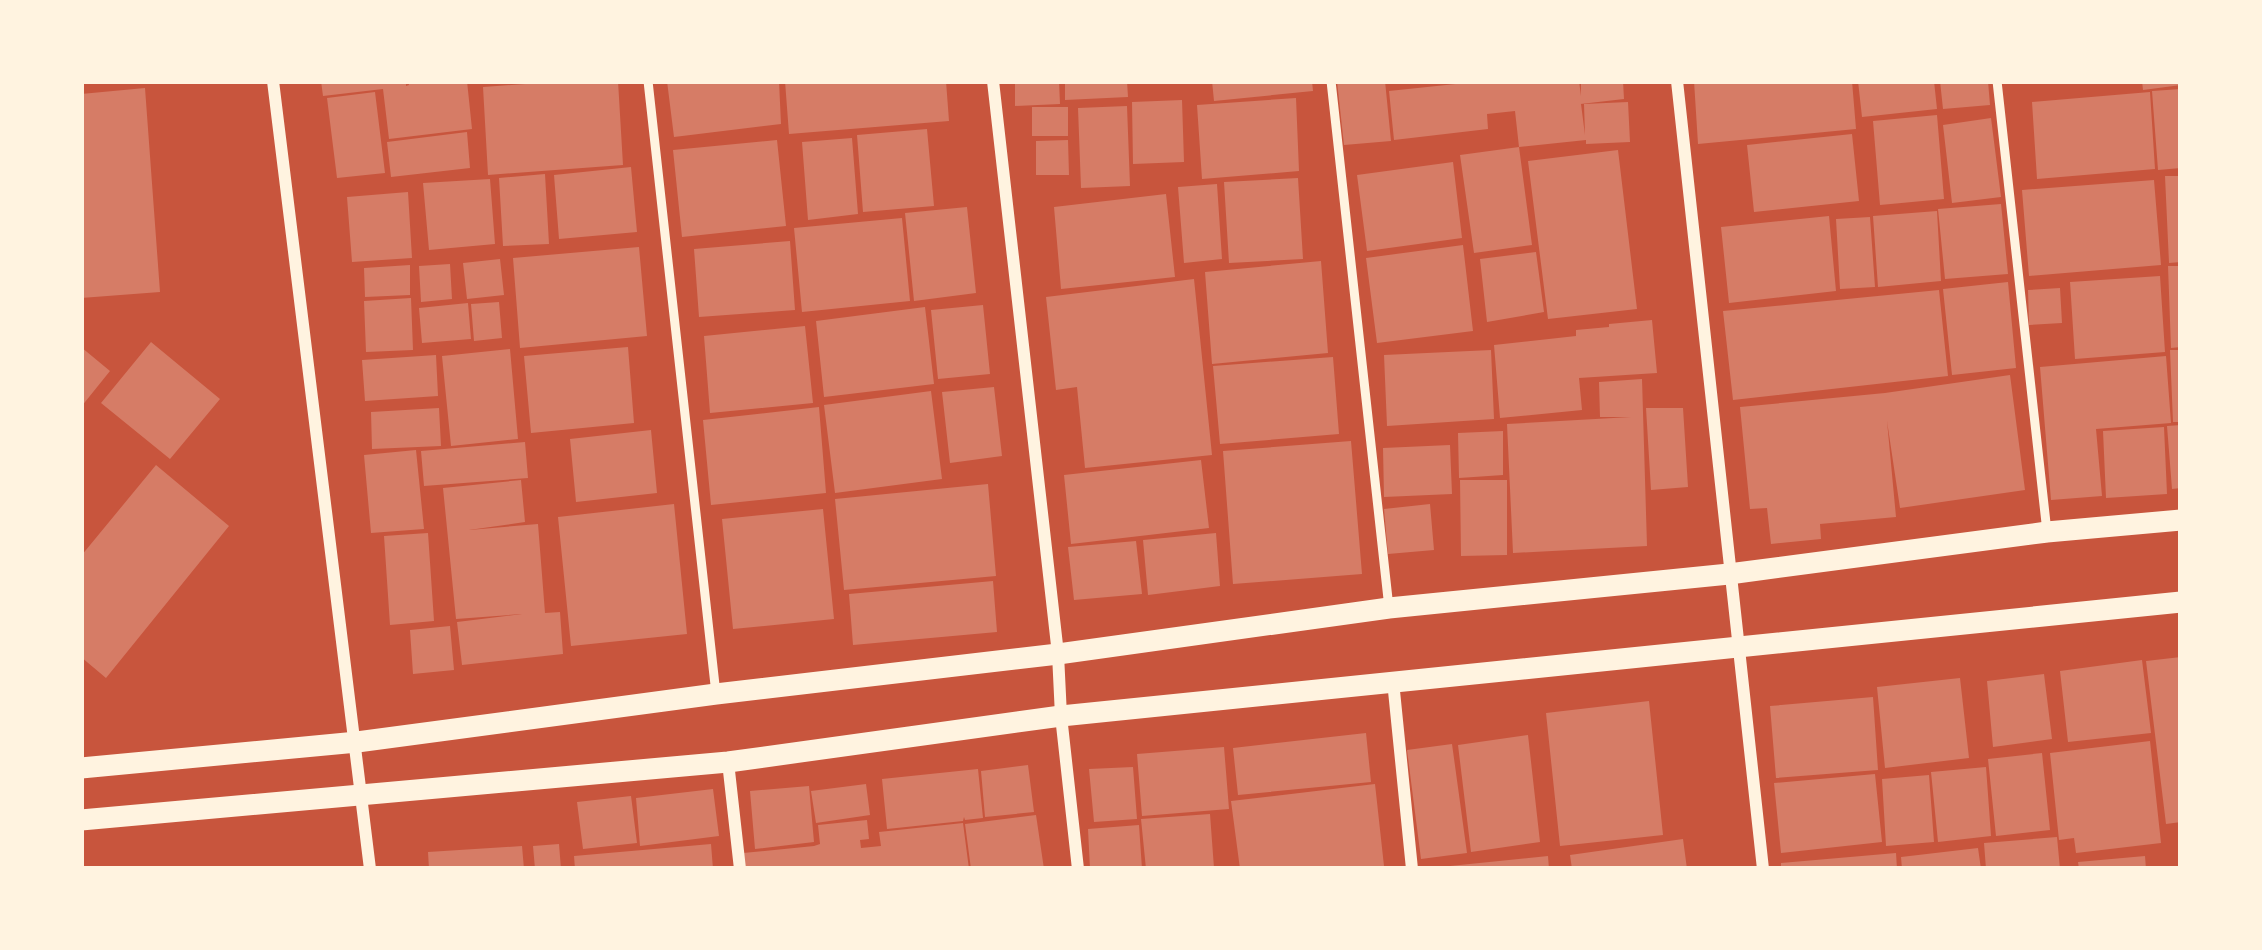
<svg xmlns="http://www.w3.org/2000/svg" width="2262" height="950" font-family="Montserrat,sans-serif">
<rect width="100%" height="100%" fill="#c8553d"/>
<path fill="#d67c66" d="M321,81H406V86L409,85L408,81H467L472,129L389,139L383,89L323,96Z
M567,81H618L623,165L488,175L483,87Z
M667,81H779L781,124L674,137Z
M785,81H946L949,121L789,134Z
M1015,81H1059L1060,104L1015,106Z
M1065,81H1127L1128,97L1065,100Z
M1212,81H1312L1313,91L1214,101Z
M1337,81H1385L1391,141L1344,145Z
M1484,81H1579L1581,96V81H1623L1624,99L1572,105L1581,104L1585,135L1584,104L1628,102L1630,142L1586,144V140L1519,147L1515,111L1487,114L1488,129L1394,140L1389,91Z
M1694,81H1852L1856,129L1698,144Z
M1858,81H1934L1937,109L1862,117Z
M1940,81H1988L1990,105L1943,109Z
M2142,81H2181V85L2143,90Z
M145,88L160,292L81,298V94Z
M2181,89V168L2158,170L2152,91Z
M375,92L385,173L337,178L327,98Z
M2150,92L2155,169L2037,179L2032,102Z
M1296,98L1299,171L1202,179L1197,105Z
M1182,100L1184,162L1133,164L1132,102Z
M1127,106L1130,186L1081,188L1078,108Z
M1032,107H1068V136H1032Z
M1937,115L1944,199L1880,205L1873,121Z
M1991,118L2001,197L1952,203L1943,125Z
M927,129L934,206L863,212L857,135Z
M467,132L470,168L391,177L387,142Z
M1852,134L1859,201L1754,212L1747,145Z
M852,138L858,214L808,220L802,142Z
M777,140L786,226L682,237L673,150Z
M1068,140L1069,175H1036V141Z
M1519,147L1532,245L1474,253L1460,155Z
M1618,150L1637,309L1548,319L1528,161Z
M1453,162L1462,238L1367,251L1357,175Z
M631,167L637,232L559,239L554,175Z
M545,174L549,244L503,246L499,178Z
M2165,176H2181V262L2169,263Z
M1298,178L1303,259L1229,263L1224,182Z
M490,179L495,244L429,250L423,183Z
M2154,180L2161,265L2029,276L2022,190Z
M1217,184L1222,259L1184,263L1178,187Z
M408,192L412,258L352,262L347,197Z
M1166,194L1175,277L1061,289L1054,207Z
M2001,204L2008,274L1945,279L1938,209Z
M967,207L976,293L914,301L905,213Z
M1937,211L1941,281L1878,287L1873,216Z
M1829,216L1836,291L1729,303L1721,227Z
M1870,217L1875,287L1840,289L1836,219Z
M902,218L910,301L802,312L794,228Z
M790,241L795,310L699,317L694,249Z
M1463,245L1473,331L1377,343L1366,258Z
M639,247L647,336L520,348L513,258Z
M1536,252L1544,312L1487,322L1480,259Z
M500,259L504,295L467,299L463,263Z
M1321,261L1328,353L1212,364L1205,272Z
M450,264L452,299L421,302L419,266Z
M410,265V295L365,297L364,268Z
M2168,266H2181V347L2171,348Z
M2160,276L2165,352L2075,359L2070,282Z
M1194,279L1212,455L1085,468L1077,387L1056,390L1046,297Z
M2008,282L2016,368L1952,375L1943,289Z
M2060,288L2062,323L2029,325L2028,290Z
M1939,290L1948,376L1733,400L1723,311Z
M411,298L413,350L366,352L364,301Z
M499,302L502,338L474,341L471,304Z
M468,303L471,339L422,343L419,308Z
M983,305L990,374L938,379L931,310Z
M925,307L934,384L824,397L816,321Z
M1652,320L1657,373L1579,378L1582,410L1500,418L1494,345L1576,336V330L1609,327V324Z
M805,326L813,403L710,413L704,336Z
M151,342L220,399L170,459L101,403Z
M81,347L110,371L81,407Z
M628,347L634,423L531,433L524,356Z
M510,349L518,439L451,446L442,356Z
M1491,350L1494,419L1387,426L1384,355Z
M2170,350H2181V422H2173Z
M436,355L438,396L365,401L362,360Z
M2166,356L2171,423L2096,429L2102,496L2051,500L2040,367Z
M1333,357L1339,434L1220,444L1213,366Z
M2010,375L2025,490L1900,508L1887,421L1896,517L1820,524L1821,539L1771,544L1767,508L1750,509L1740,407L1885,393Z
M1642,379L1647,546L1513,553L1507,424L1631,417H1600L1599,382Z
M994,387L1002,456L950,463L942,392Z
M931,391L942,479L835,493L824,405Z
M819,407L826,493L711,505L703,420Z
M439,408L441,446L372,449L371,412Z
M1646,408H1683L1688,487L1651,490Z
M2181,425V488L2172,489L2167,426Z
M2164,427L2167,494L2106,498L2103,431Z
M651,430L657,493L576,502L570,439Z
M1503,431V475L1459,478L1458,433Z
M1351,441L1362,574L1233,584L1223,451Z
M525,442L528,478L424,486L421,451Z
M1450,445L1452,494L1384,497L1383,448Z
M416,450L424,529L371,533L364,455Z
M1201,460L1209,528L1071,544L1064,475Z
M156,465L229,526L106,678L81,657V556Z
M521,480L525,522L469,530L538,524L545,613L560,612L563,654L462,665L457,622L522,614L456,619L443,488Z
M1460,480H1507V555L1461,556Z
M988,484L996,576L844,590L835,499Z
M674,504L687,634L571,646L558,517Z
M1430,504L1434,550L1388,554L1384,509Z
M823,509L834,619L733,629L722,519Z
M428,533L434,621L390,625L384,536Z
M1216,533L1220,586L1148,595L1143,540Z
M1136,541L1142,594L1074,600L1068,547Z
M993,581L997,632L853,645L849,594Z
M450,626L454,670L413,674L410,630Z
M2181,657V822L2166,824L2146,661Z
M2142,660L2151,733L2068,742L2060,671Z
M2044,674L2052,739L1993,747L1987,681Z
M1960,678L1969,758L1885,768L1877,687Z
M1873,697L1878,770L1776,778L1770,706Z
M1649,701L1663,835L1560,846L1546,713Z
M1366,733L1371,782L1238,795L1233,748Z
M1528,735L1540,842L1471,852L1458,745Z
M2150,741L2161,843L2076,853L2074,838L2059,840L2050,753Z
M1452,744L1467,853L1421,859L1407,750Z
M1224,747L1229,809L1142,816L1137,754Z
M2042,753L2050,830L1996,836L1988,759Z
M1028,765L1034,812L985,817L981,771Z
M1133,767L1137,819L1094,822L1089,769Z
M1986,767L1991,836L1938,842L1931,772Z
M978,769L983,818L965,820L964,817L963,821L887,829L882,779Z
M1875,774L1882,842L1781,853L1774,783Z
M1929,775L1934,842L1886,846L1882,779Z
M866,784L870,815L816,823L811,791Z
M1375,784L1384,866L1358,869H1240L1231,801Z
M809,786L814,842L755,849L750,791Z
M713,789L719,836L640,846L636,798Z
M631,796L637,843L583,849L577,802Z
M1210,814L1214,868L1146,869L1141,819Z
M1036,815L1044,869H971L965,824Z
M867,820L869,839L860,840L861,848L881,846L879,832L963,823L969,869H745L743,853L814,846L820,844L818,825Z
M1139,825L1142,869H1090L1088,829Z
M2057,837L2060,869H1986L1984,843Z
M1683,839L1687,869H1572L1570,855Z
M559,844L561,869H535L533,846Z
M711,844L713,869H575L574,856Z
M522,846L524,869H429L428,852Z
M1978,848L1981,869H1902L1901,857Z
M1896,853L1897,869H1781V863Z
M1548,856L1549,869H1450V866Z
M2145,856L2146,869H2079L2078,862Z"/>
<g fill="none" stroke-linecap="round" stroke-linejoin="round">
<path stroke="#fff3e0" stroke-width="9" d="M648,81L716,694
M1331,81L1389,608
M1997,81L2047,532"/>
<path stroke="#fff3e0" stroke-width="12" d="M273,81L370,869
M993,81L1058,654L1061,716L1078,869
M1677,81L1763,869
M1393,681L1412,869
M728,762L740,869"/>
<path stroke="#fff3e0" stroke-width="21" d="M81,768L357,742L716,694L1058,654L1389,608L1729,574L2047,532L2181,520
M81,820L728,762L1061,716L2181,602"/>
</g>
<rect width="2262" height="950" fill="none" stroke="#fff3e0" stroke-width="168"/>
</svg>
